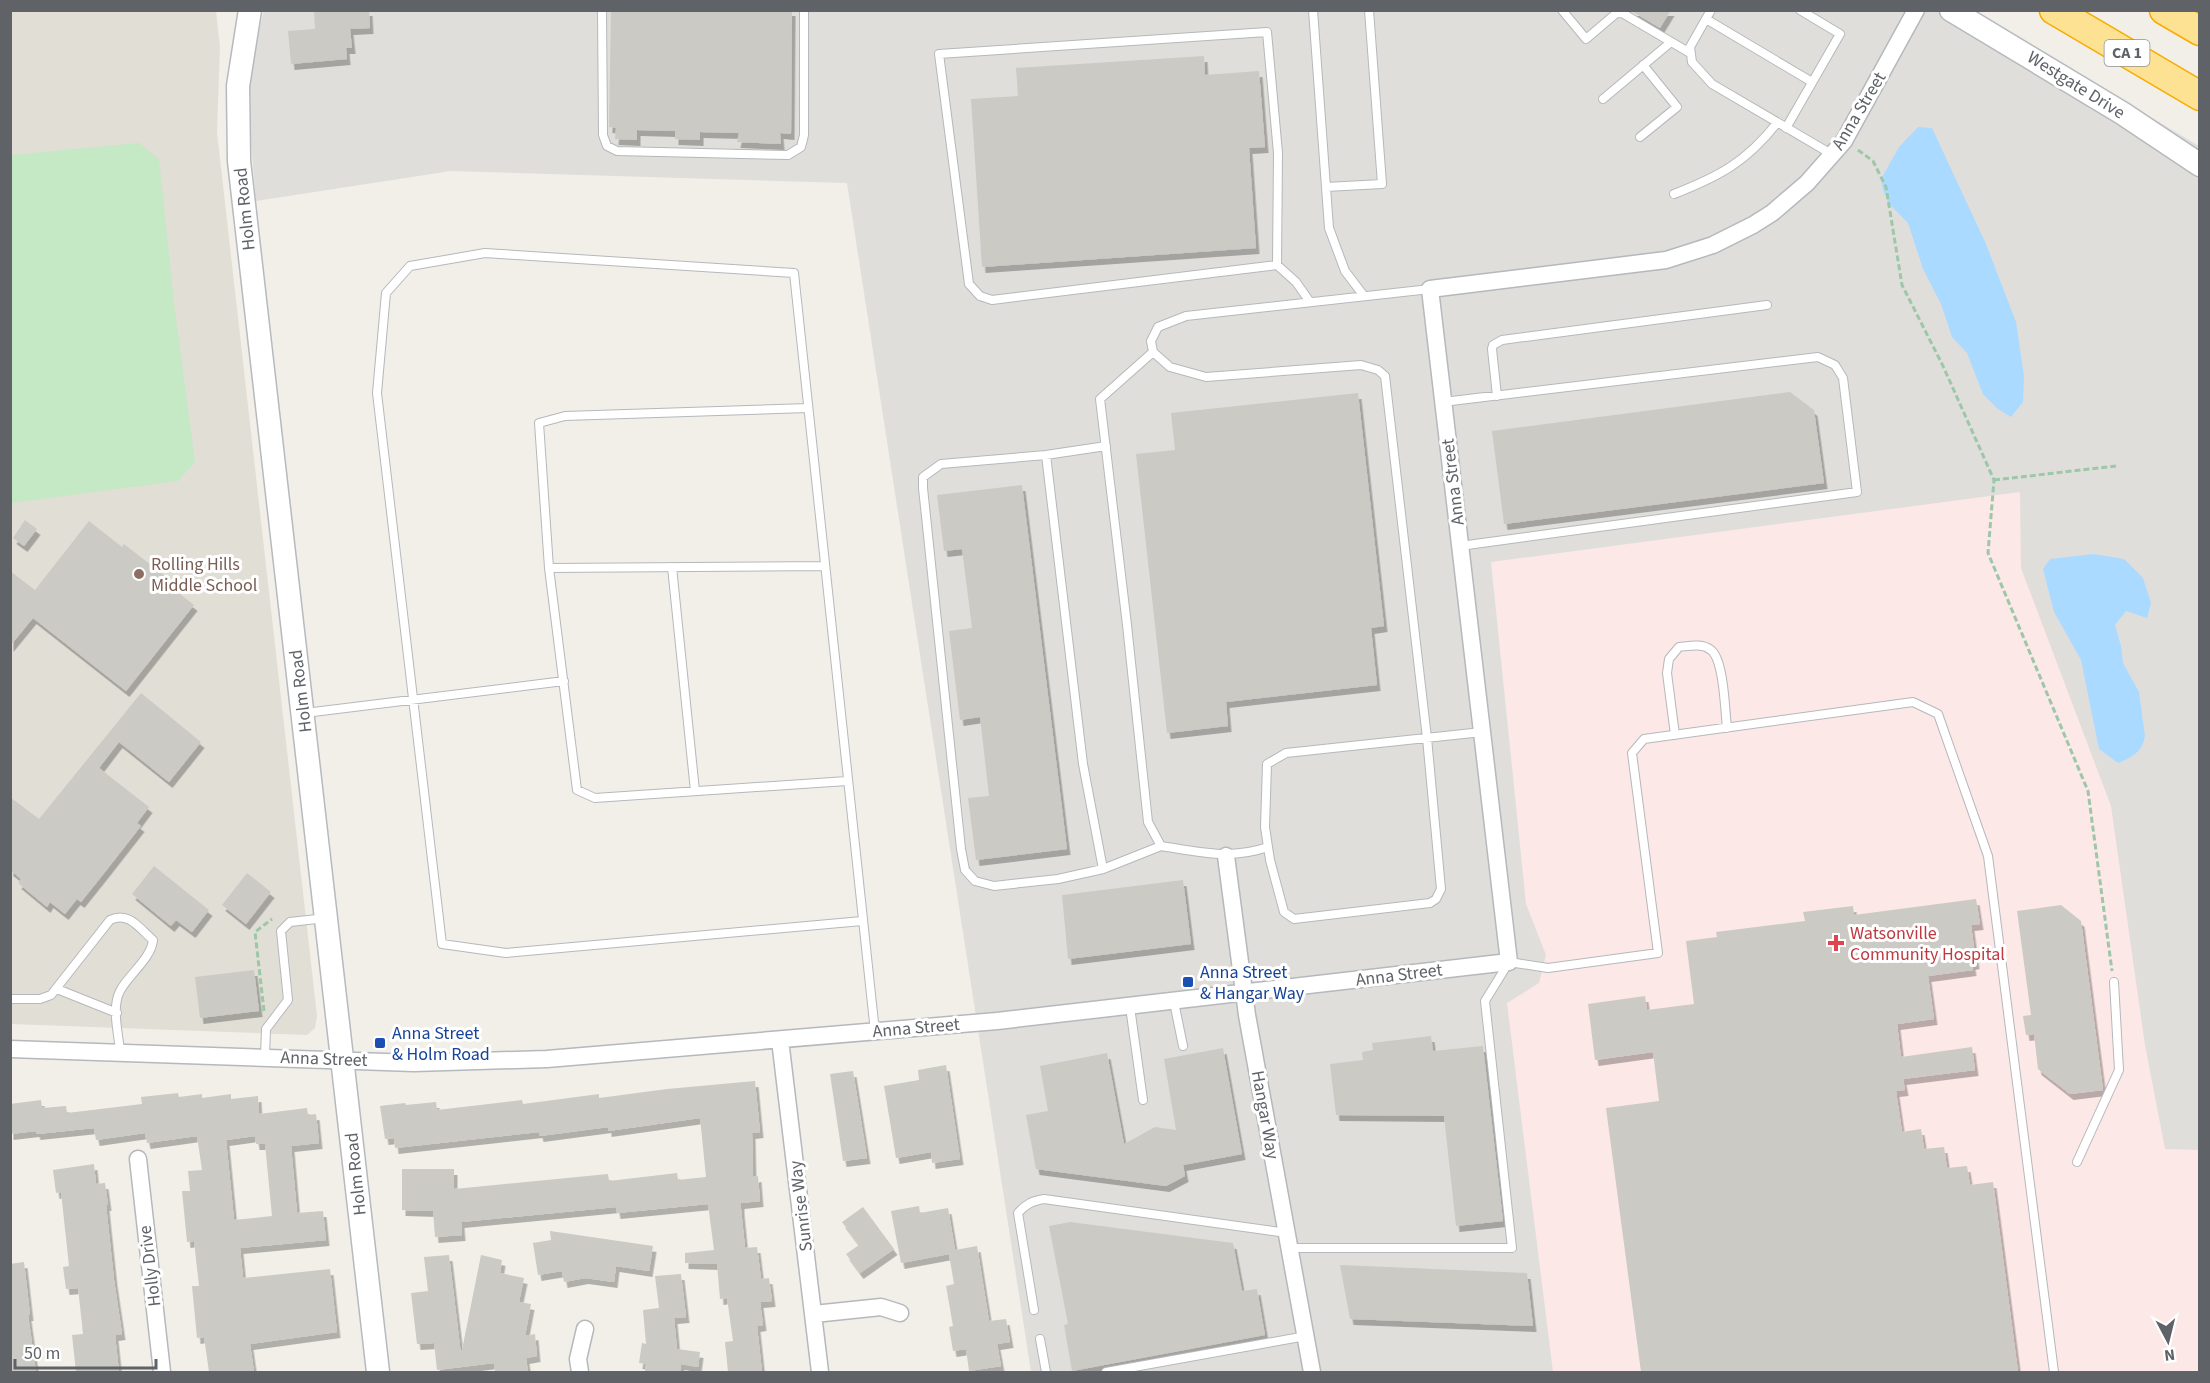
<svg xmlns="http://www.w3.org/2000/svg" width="2210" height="1383" font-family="'Source Sans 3',sans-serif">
<defs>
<filter id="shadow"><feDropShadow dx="3.5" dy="6" stdDeviation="0" flood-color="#0004"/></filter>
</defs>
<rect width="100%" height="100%" fill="#f1efe8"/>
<path fill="#e0deda" d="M264,10H1972L2199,146V1372H1031L847,183L451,171L256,201L246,84Z"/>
<path fill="#e1ded6" d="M10,11H216L220,47L217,132L317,1016L315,1028L307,1035L11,1024Z"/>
<path fill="#fce8e6" d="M2020,492L2021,568L2111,806L2145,1045L2165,1149L2199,1150V1372H1553L1507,1003L1539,983L1546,955L1526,904L1491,562Z"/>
<path fill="#c5e8c5" d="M139,143L159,159L174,303L195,462L178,481L11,503V155Z"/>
<path fill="#aadaff" d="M1918,127L1932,128L1986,244L2016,322L2024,376L2023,402L2011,417L1998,409L1983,394L1967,353L1952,337L1941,304L1923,269L1908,223L1889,204L1883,190L1881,179L1899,147Z
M2093,554L2124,559L2143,578L2151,603L2147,618L2126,611L2115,625L2121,646L2123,663L2139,692L2145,736C2142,752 2133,757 2118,763L2099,749L2081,660L2054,612L2043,569L2050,559Z"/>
<path fill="#cccac5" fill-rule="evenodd" filter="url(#shadow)" d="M314,10H369L370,28L350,29L352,48H346L347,59L291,64L288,31L315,29Z
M611,10H792L791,134L780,133L781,144L737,142L739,133L700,132V140L675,139V131L637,130V140L615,139L616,128L609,127Z
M1630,10H1671L1660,28Z
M1204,56L1205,75L1259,71L1265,147L1249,148L1256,248L982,267L971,99L1018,96L1016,68Z
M1790,392L1814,410L1824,483L1504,524L1492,431Z
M1358,393L1384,626L1371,628L1377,685L1226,702L1228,726L1167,733L1136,454L1175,450L1171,413Z
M1022,485L1067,849L976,860L968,798L989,796L980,717L960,720L949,631L972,628L962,549L944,551L937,495Z
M25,520L37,529L24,546L13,538Z
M89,521L122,547L124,544L165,576L162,580L194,605L126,691L33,618L10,646V571L35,590Z
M141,693L201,742L169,782L119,742L99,768L149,807L137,823L141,826L105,872L81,902L77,899L65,914L50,902L47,907L18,883L21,879L10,870V797L39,819Z
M154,866L209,910L192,932L176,920L171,926L132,894Z
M247,873L271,892L246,924L222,905Z
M1183,880L1191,944L1068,959L1062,895Z
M1976,899L1980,924L1971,925L1976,963L1972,964L1973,970L1928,976L1934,1019L1897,1024L1901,1057L1972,1047L1975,1070L1903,1079L1905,1090L1896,1091L1902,1132L1921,1129L1924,1149L1944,1147L1947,1168L1967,1166L1970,1185L1993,1182L2018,1372H1641L1606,1108L1659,1101L1653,1052L1595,1060L1588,1004L1645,996L1647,1010L1694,1004L1686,941L1717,937L1716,932L1805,921L1803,912L1853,906L1854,915Z
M2061,905L2081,921L2103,1090L2070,1094L2038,1069L2034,1034L2026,1035L2023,1016L2031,1015L2017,911Z
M254,970L259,1011L200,1018L195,977Z
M1431,1036L1433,1051L1483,1046L1503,1221L1456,1226L1444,1116L1336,1115L1330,1064L1363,1060L1362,1052L1373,1050L1372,1043Z
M1223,1048L1242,1154L1183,1165L1185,1176L1166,1186L1036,1169L1026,1115L1048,1111L1040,1066L1107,1053L1124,1144L1155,1127L1176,1130L1164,1059Z
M946,1065L960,1159L932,1163L931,1152L896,1158L884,1086L919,1080L918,1070Z
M853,1071L867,1158L843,1161L830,1074Z
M755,1081L760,1132L752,1133L753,1177L758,1176L760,1201L741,1203V1209L745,1248L757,1247L761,1279L769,1278L772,1301L760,1302L763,1325L757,1326L762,1372H728L725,1342L733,1341L727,1298L720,1299L717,1264L685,1263V1253L714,1250L708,1204L617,1213L616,1207L461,1222L462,1235L435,1237L433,1211L402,1210V1169H454V1189L608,1174L609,1181L677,1173L678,1180L706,1177L700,1118L608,1131V1127L540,1136L539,1132L395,1148L394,1138L385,1139L380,1106L405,1103L406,1105L436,1102L437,1110L522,1100L523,1104L599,1094V1098L667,1089Z
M178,1093L179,1097L202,1094V1098L231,1094V1099L258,1096L259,1114L307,1108L308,1115L316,1114L319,1143L291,1146L297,1213L323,1211L326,1240L240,1248L243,1278L330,1269L337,1332L250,1344L254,1372H209L204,1337L197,1338L192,1286H199L194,1241L187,1242L182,1191H190L188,1171L202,1170L197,1136L147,1143L145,1133L96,1140L94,1128L37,1134L36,1131L10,1134V1104L41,1100L42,1108L66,1106L67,1113L142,1104L141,1097ZM255,1136L256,1144H265L272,1216L234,1220L226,1140Z
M94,1164L96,1184L105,1183L108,1205H106L114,1280L122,1334L115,1335L119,1372H76L72,1335L83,1334L78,1288L66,1289L63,1267L69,1266L61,1192L56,1193L53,1170Z
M919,1206L920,1213L948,1208L955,1250L977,1246L989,1321L1006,1319L1010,1342L997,1344L1001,1366L969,1371L966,1349L953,1351L949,1327L953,1326L946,1286L954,1284L949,1254L901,1263L891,1211Z
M863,1207L894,1249L860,1273L846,1254L859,1245L842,1222Z
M1070,1222L1233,1243L1242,1291L1257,1289L1265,1335L1072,1371L1064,1325L1068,1324L1049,1226Z
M550,1231L653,1246L649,1271L616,1266L614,1282L585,1278L564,1282L562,1271L538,1275L533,1243L551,1240Z
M449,1255L461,1355L481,1255L502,1260L500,1273L524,1278L519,1302L531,1304L525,1336L535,1334L537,1356L526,1358L528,1372H495L494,1363L437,1370L434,1343L417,1344L411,1293L428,1291L424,1257Z
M24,1262L30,1315H28L36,1372H10V1264Z
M1340,1265L1527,1273L1533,1326L1350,1319Z
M681,1274L686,1317L674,1318L677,1349L700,1352L698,1367L681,1364L680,1372H645L646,1364L639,1363L642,1343L646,1344L643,1310L659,1308L655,1276Z"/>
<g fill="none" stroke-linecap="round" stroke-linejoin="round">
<g stroke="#b5b8bc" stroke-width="10">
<path id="lane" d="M602,10L603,135L607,146L617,151L788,155L801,147L804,135V10
M1313,10L1329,228L1345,271L1364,296
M1562,10L1586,39L1619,11
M1617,10L1690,53
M1711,10L1690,47L1692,62L1712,84L1833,155
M1706,19L1812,82
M1603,99L1671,42
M1786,128L1840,34L1800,10
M1640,137L1677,107L1643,65
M1326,187L1382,184L1369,10
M1674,194C1720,176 1746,162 1777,123
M1277,265L992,300L980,296L969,284L939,54L1267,32L1278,153L1277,265L1296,282L1310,302
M1153,352L1100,399L1127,625L1148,822L1161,846C1199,852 1230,860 1268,847L1265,827L1267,764L1286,753L1482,732
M1497,396L1492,349L1493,345L1502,340L1767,305
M1443,402L1818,357L1835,365L1843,378L1857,492L1460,546
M808,408L565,416L539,423L549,568L577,790L595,798L847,781
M1106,446L1046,455L941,464L923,477V488L961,849L965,870L975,881L994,886L1058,879L1103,869L1161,846
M1046,455L1083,764L1103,869
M672,567L695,791
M549,568L825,566
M305,713L564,681
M1675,735L1667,673L1669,659L1679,647C1690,646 1702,643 1711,650C1724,660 1725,711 1727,728
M1268,847L1270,860L1284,912L1294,919L1430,903L1436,899L1441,889L1427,738L1385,376L1378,370L1361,365L1206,377L1170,367L1153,352L1151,341L1158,327L1186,316L1430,289
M862,921L506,953L442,944L377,393L386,293L410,266L485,253L794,273L875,1032
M57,989L117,1013
M10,999H40L51,995L110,920C129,911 139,928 153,940C151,959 128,975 120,991C111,1008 119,1035 120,1052
M1174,1002L1183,1046
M1130,1007L1143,1100
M265,1057L266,1029L288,1000L281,931L290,922L326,918
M2077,1162L2119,1070L2114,982
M1290,1248H1512L1485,1001L1509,962L1548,968L1658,953L1632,753L1644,739L1913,702L1938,714L1988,856L2054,1372
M1034,1310L1018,1213C1026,1204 1032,1201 1044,1199L1287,1233
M1040,1339L1046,1372
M1106,1372L1306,1336"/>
</g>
<g stroke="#b5b8bc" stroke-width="19">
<path id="street" d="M1226,856L1247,1015L1312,1372
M780,1040L820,1372
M10,1049L414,1063L547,1059L997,1021L1509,962L1430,289L1666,260L1713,245L1753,225L1772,213L1807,183L1844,141L1916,10
M138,1159L162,1372
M814,1314L881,1307L900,1313
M580,1372L578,1359L585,1329"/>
</g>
<g stroke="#b6babf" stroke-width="25">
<path id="secondary" d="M250,10L238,86L239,161L378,1372
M1951,10L2122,113L2200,165"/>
</g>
<g stroke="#f9ab00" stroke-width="31">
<path id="highway" d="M2054,10L2200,96
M2164,10L2200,31"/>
</g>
<path stroke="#9cc7a9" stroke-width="3" stroke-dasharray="6 3" stroke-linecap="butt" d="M1858,150L1873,161L1886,187L1902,285L1943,366L1994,480L1988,553L2088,791L2112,971
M1994,480L2116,466
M264,1011L255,932L272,919"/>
<use href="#lane" stroke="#fff" stroke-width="8"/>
<use href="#street" stroke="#fff" stroke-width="16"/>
<use href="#secondary" stroke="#fff" stroke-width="22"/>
<use href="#highway" stroke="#fde293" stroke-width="28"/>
</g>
<circle fill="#8d6e63" stroke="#fff" stroke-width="2" cx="139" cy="574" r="6"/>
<path fill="#e0444e" stroke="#fff" stroke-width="2" d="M1833 934h6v6h6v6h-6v6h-6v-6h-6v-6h6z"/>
<g fill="#1a4fb4" stroke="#fff" stroke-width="2">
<rect x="1182" y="976" width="12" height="12" rx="3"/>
<rect x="374" y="1037" width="12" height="12" rx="3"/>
</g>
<g text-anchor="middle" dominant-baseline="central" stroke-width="6" stroke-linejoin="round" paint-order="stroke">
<rect fill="#fff" stroke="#8f9295" stroke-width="1.5" x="2104.5" y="40" width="45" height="26" rx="4.5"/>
<g font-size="16" font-weight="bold" fill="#5f6368">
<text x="2127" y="53">CA 1</text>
</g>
<g font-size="18" fill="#5f6368" stroke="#fff">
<text transform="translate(2076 85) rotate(32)">Westgate Drive</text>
<text transform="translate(1859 111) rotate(-59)">Anna Street</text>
<text transform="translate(245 209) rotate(-96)">Holm Road</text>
<text transform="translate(1453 482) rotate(-97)">Anna Street</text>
<text transform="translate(301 691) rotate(-97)">Holm Road</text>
<text transform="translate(1399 975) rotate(-7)">Anna Street</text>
<text transform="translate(916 1028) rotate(-5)">Anna Street</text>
<text transform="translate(324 1059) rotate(2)">Anna Street</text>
<text transform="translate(1265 1115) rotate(80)">Hangar Way</text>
<text transform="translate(356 1174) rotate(-96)">Holm Road</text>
<text transform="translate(801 1206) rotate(-97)">Sunrise Way</text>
<text transform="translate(150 1266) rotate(-97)">Holly Drive</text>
</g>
<g font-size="18" fill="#785e54" stroke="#fff" text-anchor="start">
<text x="151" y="564">Rolling Hills<tspan x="151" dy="21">Middle School</tspan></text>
</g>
<g font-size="18" fill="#be3a42" stroke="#fff" text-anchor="start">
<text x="1850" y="933">Watsonville<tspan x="1850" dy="21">Community Hospital</tspan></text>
</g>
<g font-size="18" fill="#164399" stroke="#fff" text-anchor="start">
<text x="1200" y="972">Anna Street<tspan x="1200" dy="21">&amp; Hangar Way</tspan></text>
<text x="392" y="1033">Anna Street<tspan x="392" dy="21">&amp; Holm Road</tspan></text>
</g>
</g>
<rect width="2210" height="1383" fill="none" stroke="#5f6368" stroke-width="24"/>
<g transform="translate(2168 1341) rotate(173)" stroke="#ffffff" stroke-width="4.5" paint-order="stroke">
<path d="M0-4.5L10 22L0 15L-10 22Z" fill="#5f6368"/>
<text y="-9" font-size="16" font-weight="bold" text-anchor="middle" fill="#5f6368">N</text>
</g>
<path d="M15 1359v9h141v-9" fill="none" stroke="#5f6368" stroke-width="3"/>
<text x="24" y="1359" font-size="18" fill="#5f6368" stroke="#ffffff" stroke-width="4.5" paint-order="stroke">50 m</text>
</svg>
